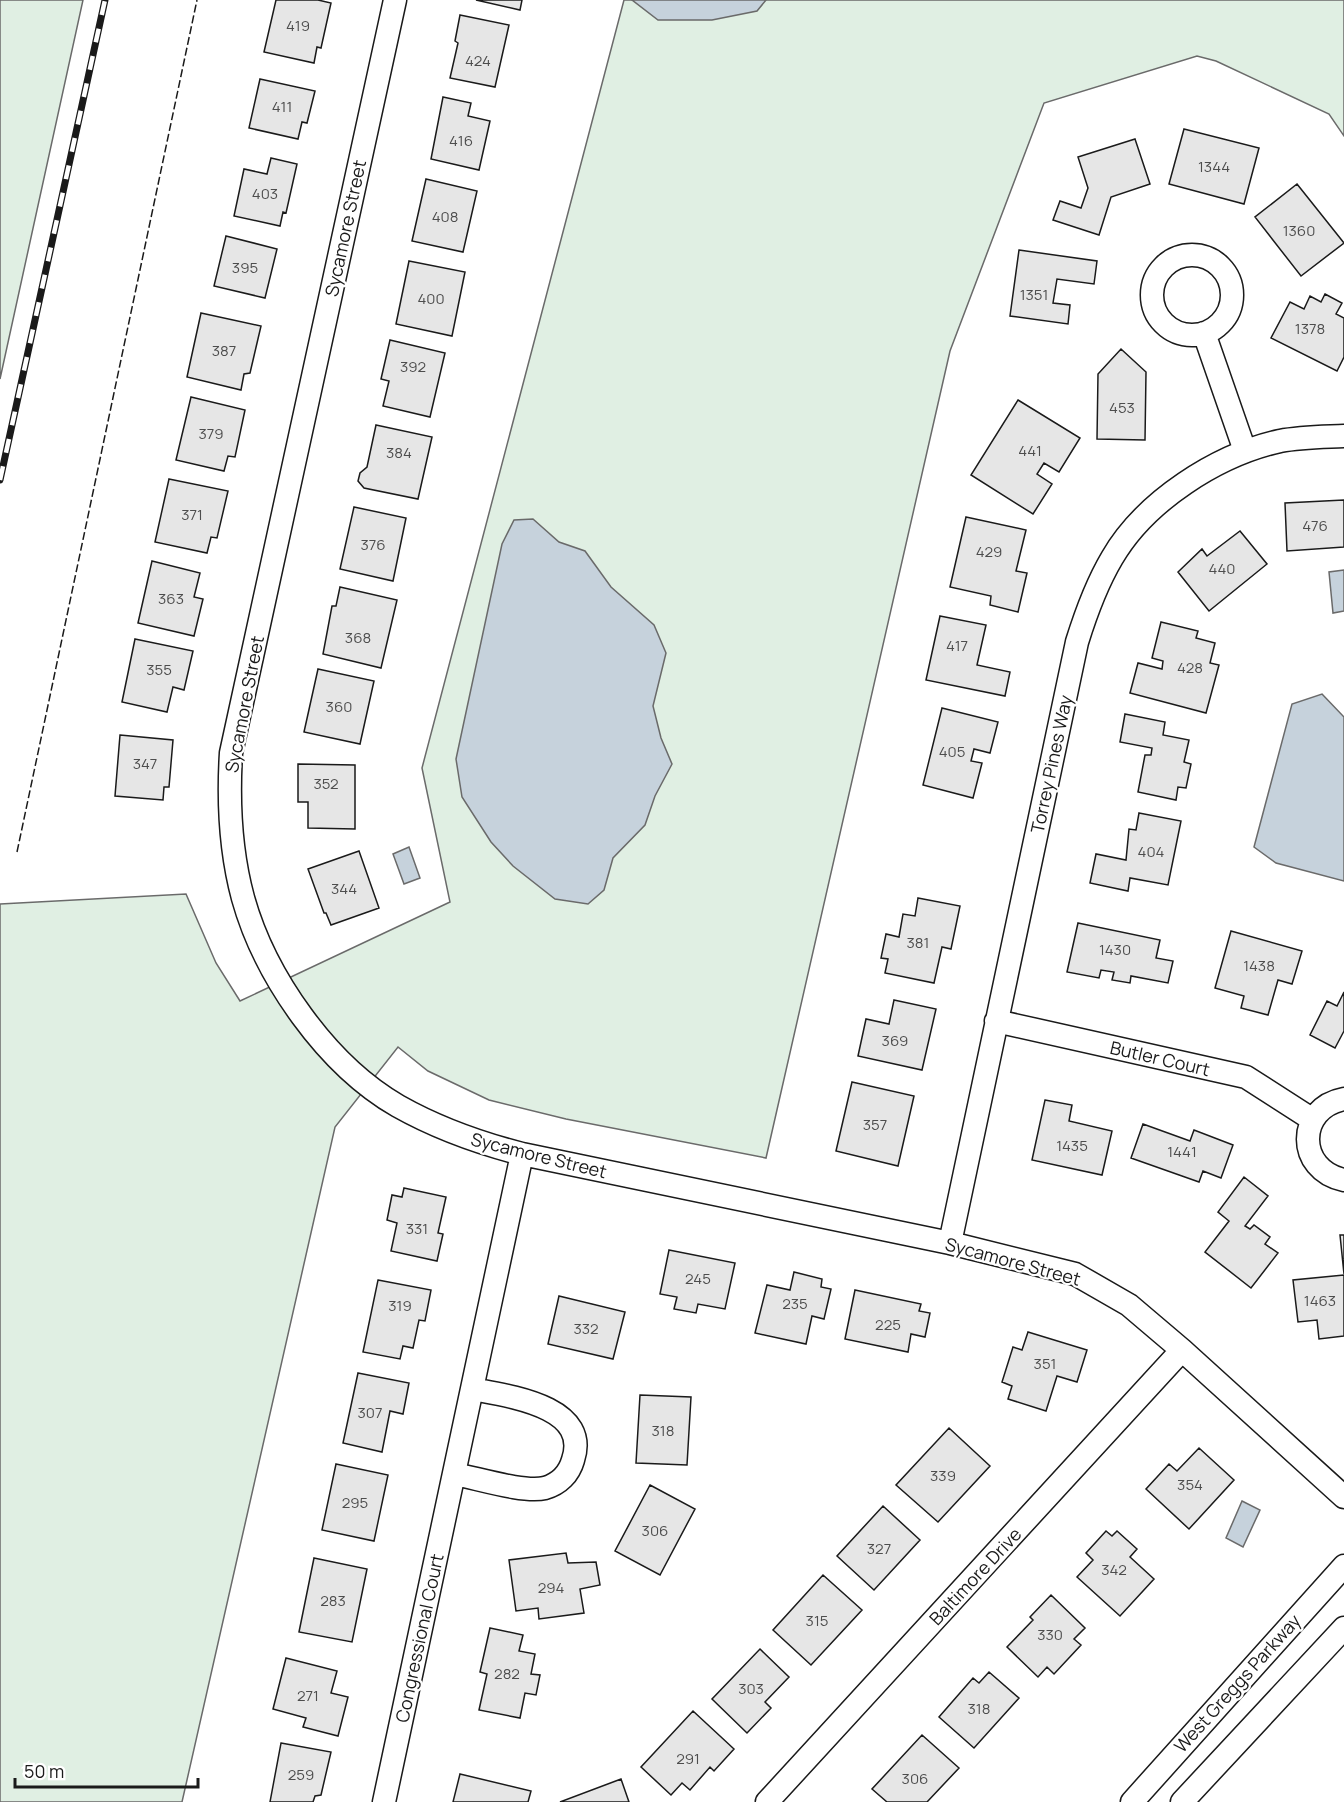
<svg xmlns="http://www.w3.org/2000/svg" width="1344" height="1802" font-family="Manrope,sans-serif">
<rect width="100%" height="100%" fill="#fff"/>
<path fill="#e0efe3" stroke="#6a6a6a" stroke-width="1.5" d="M0,0H83L0,379Z
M624,0H1344V136L1329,114L1216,61L1197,56L1044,103L950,351L766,1158L566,1119L489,1100L428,1071L398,1047L335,1127L182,1802H0V904L186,894L216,963L240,1001L450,902L422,768Z"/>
<path fill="#c6d2dc" stroke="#6a6a6a" stroke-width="1.5" d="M632,0H766L757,11L712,20H658Z
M533,519L559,542L585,551L611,587L654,625L666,653L653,706L661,738L672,764L655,796L645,825L613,858L604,890L588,904L555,899L513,866L491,842L462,797L456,759L502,544L514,520Z
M1344,570V611L1333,613L1329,572Z
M1322,694L1344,717V881L1276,863L1254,847L1292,704Z
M409,847L420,878L404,884L393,854Z
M1242,1501L1260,1510L1243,1547L1226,1538Z"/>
<path fill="#e6e6e6" stroke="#1a1a1a" stroke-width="1.5" d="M276,0H318L331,3L321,48L317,47L314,63L264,52Z
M476,0H522L520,10Z
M460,15L509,25L495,87L450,78L458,43L455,41Z
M260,79L315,91L307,123L302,122L298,139L249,128Z
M443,97L471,103L468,116L490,121L479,170L431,159Z
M1184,129L1259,148L1244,204L1169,184Z
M1135,139L1150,184L1111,197L1099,235L1053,220L1060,201L1081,208L1088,188L1078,157Z
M271,158L297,164L286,213L283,212L280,226L234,216L244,169L267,174Z
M426,179L477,191L463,252L412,241Z
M1297,184L1344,243L1301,276L1255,217Z
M226,236L277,249L265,298L214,286Z
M1019,250L1097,261L1094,284L1057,279L1053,303L1070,305L1068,324L1010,316Z
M409,261L465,272L452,336L396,324Z
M1325,294L1342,303L1336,314L1344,318V357L1337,371L1271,338L1290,302L1304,309L1310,296L1321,302Z
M201,313L261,326L250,373L244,374L241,390L187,377Z
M390,340L445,353L430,417L383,406L389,381L381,379Z
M1121,349L1146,372L1145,440L1097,439L1098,374Z
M191,397L245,410L235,457L228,456L224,471L176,460Z
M1018,400L1080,438L1059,472L1044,463L1037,474L1052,484L1033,514L971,475Z
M376,425L432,437L418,499L364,488L358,481L360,473L367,467Z
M169,479L228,491L217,538L211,537L207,553L155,542Z
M1344,500V547L1287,551L1285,503Z
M354,507L406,518L393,581L340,569Z
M966,517L1026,530L1016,571L1027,573L1018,612L990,605L991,596L950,587Z
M1240,531L1267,564L1209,611L1178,572L1202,549L1207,556Z
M152,561L200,573L194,597L203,599L194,636L138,623Z
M340,587L397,600L381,668L323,654L332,606H336Z
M940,616L986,625L977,665L1010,672L1005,696L926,680Z
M1161,622L1198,631L1196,638L1215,643L1210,663L1219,665L1206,713L1130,693L1138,663L1162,669L1163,661L1152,658Z
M135,639L193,651L184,690L173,687L167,712L122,702Z
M318,669L374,681L360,744L304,732Z
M942,708L998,722L990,753L974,749L971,761L982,763L973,798L923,785Z
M1125,714L1165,722L1163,735L1189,740L1184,762L1191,764L1186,788L1178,787L1176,800L1138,792L1145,755H1151L1152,748L1120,742Z
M120,735L173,740L169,787H164L163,800L115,796Z
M298,764L355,765V829L308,828V802H298Z
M1139,813L1181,821L1168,885L1130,878L1128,891L1090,883L1096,854L1126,860L1129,829L1136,830Z
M359,851L379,908L331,925L326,913H324L308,869Z
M918,898L960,906L951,949L942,947L934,983L885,973L888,959L881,958L886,934L899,937L903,914L915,916Z
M1078,923L1160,940L1156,958L1173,961L1168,983L1131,976L1130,983L1112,980L1114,972L1101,970L1099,978L1067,972Z
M1231,931L1302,951L1292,984L1278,980L1268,1015L1241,1008L1244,996L1215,988Z
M1344,992V1031L1335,1048L1310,1035L1327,1001L1337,1006Z
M894,1000L936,1009L922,1070L858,1056L866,1019L889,1024Z
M852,1082L914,1096L898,1166L836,1151Z
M1045,1100L1072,1105L1069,1121L1112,1131L1102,1175L1032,1160Z
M1143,1124L1190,1141L1194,1130L1233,1145L1221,1178L1203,1171L1199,1182L1131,1158Z
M1244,1177L1268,1196L1245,1226L1250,1229L1254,1225L1270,1237L1265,1244L1278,1253L1251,1288L1205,1252L1229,1221L1218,1212Z
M404,1188L446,1197L438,1233L443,1234L437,1261L391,1251L397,1223L387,1220L392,1195L402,1197Z
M1340,1235H1344V1274Z
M669,1250L735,1263L725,1309L698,1304L696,1313L674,1309L677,1297L660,1294Z
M794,1272L822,1279L821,1287L831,1289L824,1319L812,1316L806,1344L755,1333L767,1285L790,1290Z
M1344,1275V1336L1319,1339L1317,1320L1298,1322L1293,1280Z
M378,1280L431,1290L425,1321L419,1320L413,1348L403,1346L400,1359L363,1352Z
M855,1290L921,1304L919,1311L930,1313L925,1337L911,1334L908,1352L845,1339Z
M559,1296L625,1312L613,1359L548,1344Z
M1028,1332L1087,1350L1077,1382L1057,1376L1046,1411L1008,1399L1012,1386L1002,1382L1013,1347L1022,1350Z
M358,1373L409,1383L403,1414L390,1411L382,1452L343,1443Z
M640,1395L691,1397L687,1465L636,1463Z
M949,1428L990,1466L938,1522L896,1485Z
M1199,1448L1234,1480L1189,1529L1146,1489L1169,1464L1177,1471Z
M336,1464L388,1475L374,1541L322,1530Z
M650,1485L695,1509L660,1575L615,1551Z
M883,1506L920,1540L874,1590L837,1556Z
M1106,1531L1112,1536L1117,1531L1137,1549L1130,1557L1154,1579L1120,1616L1077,1577L1093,1560L1086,1553Z
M566,1553L568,1563L596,1562L600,1585L580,1589L584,1613L539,1619L538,1608L516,1611L509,1560Z
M314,1558L367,1569L352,1642L299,1632Z
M823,1575L862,1610L811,1665L773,1630Z
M1051,1595L1085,1628L1074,1639L1081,1645L1054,1674L1047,1667L1038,1677L1007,1647L1033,1620L1030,1617Z
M490,1628L523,1635L519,1651L535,1654L531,1674L540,1675L536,1695L525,1693L520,1718L479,1710L487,1674L480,1672Z
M760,1649L789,1677L765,1702L771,1708L747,1733L712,1699Z
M286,1658L337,1671L331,1693L348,1697L338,1736L303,1727L306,1718L273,1709Z
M989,1672L1019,1698L974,1748L939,1717L973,1678L979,1683Z
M693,1711L734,1749L714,1771L710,1767L690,1790L682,1783L671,1795L641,1767Z
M922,1735L959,1768L927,1802H887L872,1789Z
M281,1743L331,1752L321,1795L315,1796L313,1802H270Z
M460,1774L531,1791L528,1802H453Z
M621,1779L629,1802H560Z"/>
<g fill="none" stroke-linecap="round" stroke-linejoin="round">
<g stroke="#1a1a1a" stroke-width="25">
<path id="minor" d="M395,0L231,753C228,802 230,850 243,898C265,977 327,1065 398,1106C437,1128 479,1143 522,1154L950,1243L1075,1274L1129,1305L1182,1350L1344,1497
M1152 295a40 40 0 1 1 80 0a40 40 0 1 1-80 0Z
M1204,333L1245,451
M996,1021L1246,1077L1313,1120
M1344,1099C1296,1108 1296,1170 1344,1180
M950,1243L1077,642C1086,613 1096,585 1112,558C1145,501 1217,455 1280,441C1301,437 1323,437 1344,436
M454,1474C477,1478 523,1493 545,1488C559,1484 569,1474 573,1460C591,1406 508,1396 472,1389
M384,1802L522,1154
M767,1802L1182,1350
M1132,1802L1344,1566
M1182,1802L1344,1628"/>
</g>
<use href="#minor" stroke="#fff" stroke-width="22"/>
<g stroke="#1a1a1a" stroke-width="7">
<path id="rail" d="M0,480L105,0"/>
</g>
<use href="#rail" stroke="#fff" stroke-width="4.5" stroke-dasharray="14" stroke-linecap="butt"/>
<path stroke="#1a1a1a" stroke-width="1.5" stroke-dasharray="8 3" stroke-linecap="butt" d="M17,852L197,0"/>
</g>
<g text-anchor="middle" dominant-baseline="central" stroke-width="4.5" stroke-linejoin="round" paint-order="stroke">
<g font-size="15" fill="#4d4d4d">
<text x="298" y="25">419</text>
<text x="478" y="60">424</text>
<text x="282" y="106">411</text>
<text x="461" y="140">416</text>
<text x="1214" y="166">1344</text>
<text x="265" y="193">403</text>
<text x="445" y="216">408</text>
<text x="1299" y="230">1360</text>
<text x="245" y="267">395</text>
<text x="1034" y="294">1351</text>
<text x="431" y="298">400</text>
<text x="1310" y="328">1378</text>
<text x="224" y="350">387</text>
<text x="413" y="366">392</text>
<text x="1122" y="407">453</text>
<text x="211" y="433">379</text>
<text x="1030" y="450">441</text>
<text x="399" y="452">384</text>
<text x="192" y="514">371</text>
<text x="1315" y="525">476</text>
<text x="373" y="544">376</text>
<text x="989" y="551">429</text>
<text x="1222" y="568">440</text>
<text x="171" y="598">363</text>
<text x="358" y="637">368</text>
<text x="957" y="645">417</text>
<text x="1190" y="667">428</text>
<text x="159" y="669">355</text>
<text x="339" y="706">360</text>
<text x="952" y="751">405</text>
<text x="145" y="763">347</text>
<text x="326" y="783">352</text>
<text x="1151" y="851">404</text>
<text x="344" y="888">344</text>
<text x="918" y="942">381</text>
<text x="1115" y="949">1430</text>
<text x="1259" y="965">1438</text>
<text x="895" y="1040">369</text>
<text x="875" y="1124">357</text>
<text x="1072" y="1145">1435</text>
<text x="1182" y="1151">1441</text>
<text x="417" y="1228">331</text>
<text x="698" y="1278">245</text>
<text x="1320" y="1300">1463</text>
<text x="795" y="1303">235</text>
<text x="400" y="1305">319</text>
<text x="888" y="1324">225</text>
<text x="586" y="1328">332</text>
<text x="1045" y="1363">351</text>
<text x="370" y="1412">307</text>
<text x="663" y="1430">318</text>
<text x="943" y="1475">339</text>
<text x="1190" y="1484">354</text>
<text x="355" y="1502">295</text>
<text x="655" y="1530">306</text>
<text x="879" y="1548">327</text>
<text x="1114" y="1569">342</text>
<text x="551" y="1587">294</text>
<text x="333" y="1600">283</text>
<text x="817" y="1620">315</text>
<text x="1050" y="1634">330</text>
<text x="507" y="1673">282</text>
<text x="751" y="1688">303</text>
<text x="308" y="1695">271</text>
<text x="979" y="1708">318</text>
<text x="688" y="1758">291</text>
<text x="301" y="1774">259</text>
<text x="915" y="1778">306</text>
</g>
<g font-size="18" fill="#1a1a1a" stroke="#fff">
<text transform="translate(345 228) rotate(-78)">Sycamore Street</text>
<text transform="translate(244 704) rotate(-79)">Sycamore Street</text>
<text transform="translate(1051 764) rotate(-78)">Torrey Pines Way</text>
<text transform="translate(1160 1058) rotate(13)">Butler Court</text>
<text transform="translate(539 1155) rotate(14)">Sycamore Street</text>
<text transform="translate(1013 1261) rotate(15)">Sycamore Street</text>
<text transform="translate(975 1576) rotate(-47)">Baltimore Drive</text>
<text transform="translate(419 1638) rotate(-78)">Congressional Court</text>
<text transform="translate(1237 1683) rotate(-48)">West Greggs Parkway</text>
</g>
</g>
<path d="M15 1778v9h183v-9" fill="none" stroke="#1a1a1a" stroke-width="3"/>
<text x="24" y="1778" font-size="18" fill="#1a1a1a" stroke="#ffffff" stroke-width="4.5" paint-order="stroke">50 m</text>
</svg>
